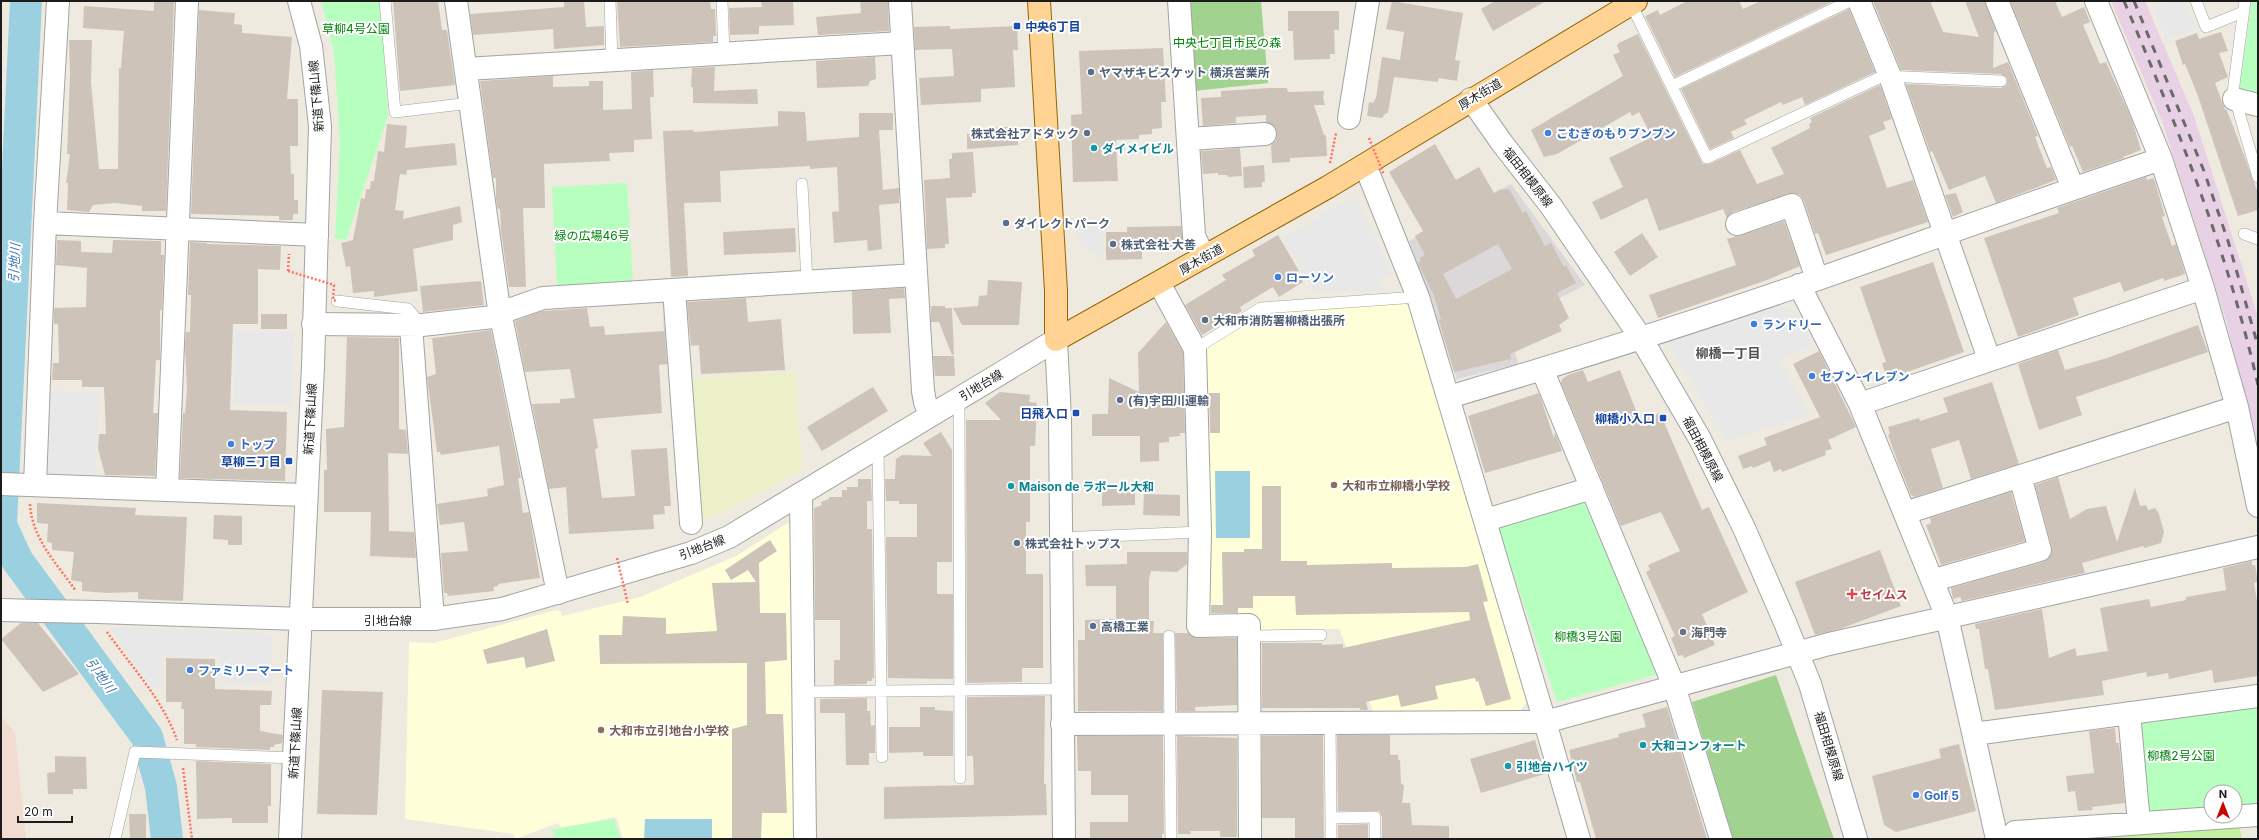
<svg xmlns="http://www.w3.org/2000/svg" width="2259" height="840" font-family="Inter,'Noto Sans JP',sans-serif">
<rect width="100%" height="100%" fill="#eeeae0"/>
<path fill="#dad8d8" d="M1511,184L1585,285L1508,324L1518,364L1457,379L1409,241Z"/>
<path fill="#e8d1e4" d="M2111,1H2145L2194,116L2258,317V449L2226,320L2163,124Z"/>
<path fill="#feffd8" d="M1404,303L1410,307L1527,702L1519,712L1373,711L1339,629L1254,630L1204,616V354L1209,346L1250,321L1282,311Z
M791,521L797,839H623L617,819L614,817L562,828L558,823L515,839L513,834L405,819L409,642L434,643L556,610L561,612L562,616L640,597L736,556Z"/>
<path fill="#f2dbd1" d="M1,716L15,733L26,839H1Z"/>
<path fill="#ecf0c9" d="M795,371L802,470L726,511L698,522L688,379Z"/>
<path fill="#c5efa0" d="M2231,824L2240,828L2242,839H2023Z"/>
<path fill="#a2d290" d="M1187,1H1261L1268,83L1194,91Z
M1776,675L1834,839H1733L1692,702Z"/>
<path fill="#b7ffbe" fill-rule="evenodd" d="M321,1H379L382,15L388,116L346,240L335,239L340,143L334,52Z
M2252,1H2258V100L2239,90Z
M627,183L633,284L557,288L552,187Z
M1583,500L1658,674L1557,702L1497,525Z
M2258,696V815L2139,823L2129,713ZM2211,792H2235V816H2211Z
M614,819L621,839H549L554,836L552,829Z"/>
<path fill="#e8e8e8" d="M2173,1H2186L2197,29L2166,40L2154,8Z
M1355,195L1392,273L1378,279L1384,291H1313L1283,238Z
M1077,228H1103L1104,261L1079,242Z
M1775,304L1798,314L1813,345L1780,361L1809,415L1726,441L1664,336Z
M235,330L294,332L292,405L234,403Z
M45,391L99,392L96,479L43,475Z
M110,627L262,633L272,639L270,683L219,684L220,657H162V687H150Z"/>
<path fill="#9bd0e1" d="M1215,471H1250V538H1216Z
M645,819H712V839H644Z"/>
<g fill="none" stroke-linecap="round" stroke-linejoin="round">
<path stroke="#9bd0e1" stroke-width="32" d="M1,524L26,1
M1,525L17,560L147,737L161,787L167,839"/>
</g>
<path fill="#cec3b9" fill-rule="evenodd" d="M154,1H174L166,211H142V206L115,203L93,205L89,212L67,210L68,183H66L70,154H67L70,74L69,40H92L91,83L99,169H118L119,68H121L124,31L83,28L84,6L154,11Z
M393,1H438L442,30H447L455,85L400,91Z
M564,1H584L586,27L604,26V45L554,49L553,29L473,35L470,14L564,7Z
M617,1H710L711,9H715L716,36H713V42L620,47Z
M761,1H793L794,25L759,26V34L730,35L729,8L762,7Z
M860,1H888L889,31L818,35L816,17L861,13Z
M1392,1L1463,13L1455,60L1460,61L1457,81L1439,78L1438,82L1394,77L1388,113H1386L1382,118L1367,116L1369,102L1373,103L1376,98L1382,57L1400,60L1404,32L1386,29Z
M1495,1H1546L1493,31L1481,9Z
M1687,1H1739L1743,9L1761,1H1834L1675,77L1645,16L1658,10L1660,15Z
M1873,1H1930L1943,32L1979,37L1965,1H1985L1996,31L1994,32L1993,68L2008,62L2038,136L2035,137L2047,168L2051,167L2056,180L1996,203L1985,176L1949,190L1932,151L1930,152L1906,84L2001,88L2007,85V78L2001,74L1901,70Z
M2010,1H2055L2062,17L2084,7L2090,22L2083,25L2100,64L2106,62L2132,120L2141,150L2123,157L2124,158L2083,172L2072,146L2070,147Z
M1849,9L1875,72L1805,105L1802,97L1783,105L1781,102L1744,120L1747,124L1731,132L1734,138L1710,149L1681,89Z
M199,10L235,13L234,24L242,25V33L292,37L287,99H298V146H290L291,174H294V200H298V214H293V220H279V216L191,214Z
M1288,11H1339V30H1334L1335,54H1330V59L1294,60L1293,31H1288Z
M950,26V29L1017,26L1018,50H1013L1015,87L981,89V102L921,105L919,78L954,76L952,49L915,50L914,27Z
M2221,32L2228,51L2219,53L2228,77L2215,83L2225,110L2226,109L2232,123L2258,193V210L2238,216L2198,96L2185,64L2183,65L2175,41L2197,33L2199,39Z
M1638,34L1701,161L1703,164H1710L1740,150L1757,184L1784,174L1771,148L1810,128L1809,124L1812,122L1810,118L1880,85L1892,119L1883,122L1886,129L1869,136L1887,188L1913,180L1928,222L1826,255L1818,233L1815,234L1804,201L1800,195L1794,193L1733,212L1727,218L1723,209L1659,231L1647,198L1601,220L1592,202L1623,187L1609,158L1652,137L1639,112L1632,116L1630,112L1557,154L1544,157L1531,130L1623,76L1613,55L1620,52L1617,46L1619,43Z
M1163,48L1166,102H1161L1162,128L1152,129V134L1139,135V139L1116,140L1118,181L1073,182L1071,115L1082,114L1079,51Z
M875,57L876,79L870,81L868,86L817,88L816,61Z
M715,67L714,91L757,89L758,104L693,103V87H691L692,68Z
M653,70L654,97H650L652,139L634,140V152L609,153L610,161L544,164L545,208H523L526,287H509L501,232L500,209H498L496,199V178H493L480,81L553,76V87L589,86V81H603V110L632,109L631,72Z
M1270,88H1287L1288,92L1324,91L1323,98L1325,105H1314L1324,135H1326L1327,156L1290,158V162L1272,163L1271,145L1276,140L1277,133L1275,127L1266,122V115L1236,117V123L1203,126L1201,98L1221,97V91Z
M778,111L805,112L807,141L859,137V113H893V130H879L883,190L899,188V203L879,205L882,249L868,251L867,240L834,243L832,212L839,211L837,167L810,169V166L720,171L721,202L684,203L688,276L671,277L663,131L693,130L694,132L778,126Z
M387,124L407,126L405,148L455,143L457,165L407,170L406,175L400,174L395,210L404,211L403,219L460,206L462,222L453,225V240L413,249L418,291L374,297V291L353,293L350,266L346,267L341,243L353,240L361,198L365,199L366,189H370L371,181H374L378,151L384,152Z
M1017,126L1018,145L967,149V134L991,133V128Z
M1435,144L1456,180L1479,167L1494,193L1501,189L1502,190L1509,189L1523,213L1526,211L1545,246L1551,243L1564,267L1566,265L1576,283L1557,293L1569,318L1559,325L1562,331L1510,354L1511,359L1454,372L1439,320L1441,319L1434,296L1418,263L1421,261L1419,258L1425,255L1415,236L1423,231L1389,172ZM1498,244L1512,269L1456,299L1443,274Z
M1240,148L1242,176L1228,177L1227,175H1218V173L1203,174L1201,151Z
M973,152L976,193H972V197L946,198L949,244H945V248L927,249L924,180L950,178L949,159H952V153Z
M1264,165L1265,182H1262V187L1244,188L1243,167Z
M2146,177L2147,180L2153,178L2155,182L2165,216L2162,217L2172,246L2176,244L2185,274L2164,281L2163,278L2124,292L2120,282L2073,298L2079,315L2018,337L1984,238L2059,213L2057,208Z
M1956,193L1963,212L1953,217L1945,195Z
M1784,221L1800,266L1767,280L1658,318L1649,295L1736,265L1727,239Z
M1181,226L1183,242L1178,247L1142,252V259L1106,260V232H1127V227Z
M795,228L796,252L724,255L723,232Z
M1642,233L1658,257L1630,276L1614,252Z
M1278,235L1299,271L1297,272L1303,282L1279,297L1273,287L1240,307L1242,311L1202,335L1185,305L1226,280L1222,275L1255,256L1252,250Z
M57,240L81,241V252L112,253L113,240L161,241V255H164L162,310H160V360H156L153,413H158L155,476L105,475L98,449L99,434H106L104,387H82V380H52L53,363H59L58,324H54V308L86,307L87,268L56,265Z
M190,242L207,243V244L281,246L280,270L258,269V324H233L230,410L287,412L285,481L180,478L183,413H185L187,390L185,345L186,332H190L191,295H188Z
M1933,262L1964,352L1887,379L1882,363L1886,362L1860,287Z
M988,280L1022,282L1019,325H962L953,308L978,306L979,296L987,295Z
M481,281L484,305L423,312L420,286Z
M904,288L905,298L889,299L891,333L853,334L852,291Z
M746,298L748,322L781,319L785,370L701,374L699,345L691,346L687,302Z
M663,306L667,364L659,365L662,413L593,419L598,448L595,449L602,498L635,496L631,450L667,448L671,506H664L665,514L653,515L654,529L569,534L566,487L549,489L532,404L560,403V399L575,398L570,369L525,372L515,321L542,311L587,308L590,327L604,326L605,335L664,331Z
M931,306H945V308H952L954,354L952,355L939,322H931Z
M261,314H287V329H261Z
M1166,322L1183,352L1185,433H1180V436L1169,437V442L1159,443V461L1140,462V436H1092V414H1108L1109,378L1139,392L1138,353Z
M2198,325L2208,352L2076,397L2082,415L2039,430L2018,364L2058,350L2065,370L2107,358Z
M491,330L521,478H518L523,513L529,512L540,578L498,584V586L493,587L494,591L448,596L447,593H444L441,553L468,551L464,522L440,525L437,504L488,496L487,489L504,485L499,446L441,455L440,452H437L427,377L436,374L432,338L427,339Z
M347,337L399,338V429L406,430L408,454L388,453L389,531L414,532L416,558L370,556L371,512H324V470H327L326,429L344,427Z
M1819,351L1856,427L1828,440L1832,449L1825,451L1826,455L1782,472L1781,469L1774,472L1770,461L1753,468L1752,466L1743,469L1738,456L1767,445L1764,438L1820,417L1793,364Z
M933,356H954L955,376H935Z
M1583,370L1588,382L1620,370L1640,421L1660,413L1702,510L1709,507L1748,592L1702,614L1715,645L1684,658L1683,655L1678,656L1671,638L1675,636L1646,572L1650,570L1648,565L1680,551L1661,512L1621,526L1561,383L1562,379L1568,375Z
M1992,382L2019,464L1971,479L1959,440L1931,449L1943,488L1914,497L1911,495L1898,463L1888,435L1890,434L1888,427L1919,418L1920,421L1948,412L1943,398Z
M873,387L888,411L822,451L807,427Z
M1000,392L1030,395L1029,402L1037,403L1035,446H1030V522H1026V574H1043V668H1022V682L967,683L966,420H1001L985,403Z
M1209,393H1220V433H1210Z
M1539,393L1554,438L1555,432L1562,451L1485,473L1468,416Z
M941,432L952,450V562H937V594H953V679L888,678L886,537H917V504H899V501H886L885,479H895L896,459L902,455L932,456L923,443Z
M2058,477L2070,519L2087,509L2106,506L2117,542L2135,488L2140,506L2146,505L2148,510L2155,508L2159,514L2164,532L2161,543L2144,548L2143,546L2082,563L2085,573L2080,574L1962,601L1960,597L1953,599L1951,588L2043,562L2049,558L2052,547L2035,485Z
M858,479H871L872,501H867V529H872L874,678H872V681H867V684L834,685V660H840V620H815L814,508L822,505L821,502L829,499V497H842V490H847V487H858Z
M1102,484H1135V505L1102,506Z
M1262,486H1281V561H1307V565L1392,563V568L1466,567L1478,564L1488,601L1483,602L1511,699L1486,706L1478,681L1476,682L1475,678L1435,686L1438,699L1401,707L1398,695L1366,702L1368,710H1359L1361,708H1262V643H1322V645L1343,644V648L1470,620L1469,612L1296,615L1295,596H1253V608H1238V613H1211V605H1223L1222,552H1244V549H1262Z
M2011,492L2025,541L1941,565L1926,525L1931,523L1930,518Z
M1144,494L1180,495V516L1143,515Z
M37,503L136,508L135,515L187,517L183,601L138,599V592L107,593L82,591V582L71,580L74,552L52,550V543L47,542L48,524L37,523Z
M214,515L242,516V545H228V540L213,539Z
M770,540L777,551L759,563L760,613H786L787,660L765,662L766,714H783L787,813H762L761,839H732V729L747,725V663L600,664L599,635H622L623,616L666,618V634L717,631L712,583L756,582L748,570L731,580L725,570Z
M1880,550L1901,606L1840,629L1815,635L1795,582Z
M1127,552H1187V564L1177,572L1151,571L1149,579V621H1154L1153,633H1163V711H1078V640H1085V620L1116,619V586H1086L1085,565L1127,564Z
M2252,561V565H2255L2258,582L2254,583L2258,607V676L2214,683L2212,670L2169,679L2168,673L2147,677L2146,672L2102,681L2104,695L1995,710L1988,669H1985L1979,629H1976L1975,624L2042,609L2049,658L2075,648L2077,656L2108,651L2100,608L2149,599L2151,607L2186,600V597L2226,590L2223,568Z
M21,623H38L79,674L43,692L1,639Z
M547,629L555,661L526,668L524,657L487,664L483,650Z
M1175,633H1188L1198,638H1237V705L1195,707V711H1177Z
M166,658L215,659V689L272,691L271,705H260V731L283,735L282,743L274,745V747H270V750L196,747V744H184V709H181L182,702H166Z
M322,690L383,692L377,815L317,814Z
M1045,696L1044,784H1046L1047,815L884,819V787L974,785L973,756H967V697Z
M867,698V711H870L871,726L875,725V753H869V765H846L845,713H820V699Z
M920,707H935V710L953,711V756H923V752L889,753V727H920Z
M1667,707L1707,839H1596L1580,782H1577L1569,750L1619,737L1618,734L1646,727L1642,714Z
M2115,728L2116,743H2119L2125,803L2092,807L2093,810L2078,811L2075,791L2068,792L2066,776L2094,773L2089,731Z
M1323,735L1324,839H1295V818H1262V736Z
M1337,735H1390V755H1398V760H1400L1401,784L1404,785L1402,803H1410L1412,825L1449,826V839H1382V817L1379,811H1338Z
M1077,736H1163L1164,834H1162V839H1090V822H1128V795H1091V771H1078Z
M1177,736L1237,738V837H1220V831H1190L1191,834H1178Z
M1535,740L1545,774L1481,793L1470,759Z
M1959,744L1976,811L1896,832L1884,825L1872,776L1941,758L1939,749Z
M55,756L86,757L87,789H73V794H48L47,773L55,772Z
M196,761L271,764V806H268V823H232V818L197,819Z
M129,814H146V839H130Z
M1368,824V839H1338V825Z"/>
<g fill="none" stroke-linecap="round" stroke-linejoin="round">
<g stroke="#a3a3a3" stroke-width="12">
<path id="service" d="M385,1L395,112L470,103
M610,1L612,60
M722,1L724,53
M2196,1L2206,27L2243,12
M2245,1L2233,92L2258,177
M1631,4L1707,158L1883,76L2001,81
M1672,86L1850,1
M802,184L807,282
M2244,234L2258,239
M337,301L408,309L421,324
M1195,349L1261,308L1418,297
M959,398L960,778
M878,447L882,757
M1059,538L1200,532
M1169,636L1171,839
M1249,636L1321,635
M803,692L1062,689
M1330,722L1331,818L1375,817V839
M1331,818V839
M115,839L135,752L294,758"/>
</g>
<g stroke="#a3a3a3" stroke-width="24">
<path id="minor" d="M456,1L498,302L558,593
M900,1L923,391L925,402L930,415
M1179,1L1194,236L1204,257
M1859,1L1890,76L1989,359
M1997,1L2073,188
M2096,1L2161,159L2203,288L2237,407L2258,506
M466,69L902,43
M2234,99L2258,105
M1188,139L1265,134
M1365,165L1418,297L1545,722
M45,223L317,235
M1737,224L1792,205L1817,279
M1159,283L1195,349L1200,532L1198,626L1249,625L1250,839
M1799,285L1860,404L1947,617L1997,839
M674,290L691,523
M313,324L422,325L493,317L500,313L543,298L916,275
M411,326L433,619
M1542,369L1674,686L1721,839
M1449,397C1567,362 1685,325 1801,285C1921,243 2040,199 2161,159
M1860,404L2203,288
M1,484L305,495
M35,485L45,223L58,1
M167,490L187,1
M801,494L805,839
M1905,513L2237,407
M1486,520L1592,488
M1934,580L2040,550L2020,476
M2129,713L2139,823
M1062,724L1545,722L1829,644L2258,547
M1974,734L2258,696
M2011,839L2015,832L2258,815"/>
</g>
<g stroke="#a3a3a3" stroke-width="24">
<path id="tertiary" d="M1471,99L1502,143L1551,206L1641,338L1700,439L1744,528L1784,620L1810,684L1856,839
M1349,118L1368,1
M1,610L40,611
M98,612L301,619H433L502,609L691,553L729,537L1056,340L1060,419L1064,839
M1545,722L1579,839
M290,839L313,366L320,126L311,46L299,1"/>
</g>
<g stroke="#936500" stroke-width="24">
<path id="primary" d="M1039,1L1056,291V340L1328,187L1636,1"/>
</g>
<path stroke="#ff7360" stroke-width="2.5" stroke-dasharray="2 2" stroke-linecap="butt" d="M1330,163L1336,133
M288,271L289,254
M30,504C32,539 57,564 76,591
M107,632C131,666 163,700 177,740
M183,768L192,839"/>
<use href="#service" stroke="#fff" stroke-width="11"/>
<use href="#minor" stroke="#fff" stroke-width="22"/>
<use href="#tertiary" stroke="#fff" stroke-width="22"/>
<use href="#primary" stroke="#ffd394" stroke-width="22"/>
<path stroke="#6a6a6a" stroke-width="3" stroke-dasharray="8 8" stroke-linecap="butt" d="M2124,1C2177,126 2228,252 2258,385
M2134,1L2204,171L2228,241L2258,346"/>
<g stroke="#a3a3a3" stroke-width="24" stroke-linecap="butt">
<path id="tertiary-bridge" d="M40,611L98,612"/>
</g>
<path stroke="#ff7360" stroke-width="2.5" stroke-dasharray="2 2" stroke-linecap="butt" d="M1369,138L1384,175
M288,271L334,285L333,300L337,301
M617,558L628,604"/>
<use href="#tertiary-bridge" stroke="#fff" stroke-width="22"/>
</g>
<g fill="#1a4fb4" stroke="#fff" stroke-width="1.5">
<rect x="1013" y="22" width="8" height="8" rx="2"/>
<rect x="1072" y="409" width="8" height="8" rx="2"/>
<rect x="1659" y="414" width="8" height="8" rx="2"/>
<rect x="285" y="457" width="8" height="8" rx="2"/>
</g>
<g fill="#5c6f8a" stroke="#fff" stroke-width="1.5">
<circle cx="1091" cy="72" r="4"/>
<circle cx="1087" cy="133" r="4"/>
<circle cx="1006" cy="223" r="4"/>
<circle cx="1113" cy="244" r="4"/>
<circle cx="1205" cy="320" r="4"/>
<circle cx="1120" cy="400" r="4"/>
<circle cx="1017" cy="543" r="4"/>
<circle cx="1093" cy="626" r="4"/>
</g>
<g fill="#3f7fe0" stroke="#fff" stroke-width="1.5">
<circle cx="1548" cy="133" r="4"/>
<circle cx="1278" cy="277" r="4"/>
<circle cx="1754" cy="324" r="4"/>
<circle cx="1812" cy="376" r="4"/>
<circle cx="231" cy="444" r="4"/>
<circle cx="190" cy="670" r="4"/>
<circle cx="1916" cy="795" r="4"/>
</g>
<g fill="#0f9aa8" stroke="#fff" stroke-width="1.5">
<circle cx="1094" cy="148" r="4"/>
<circle cx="1011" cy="486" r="4"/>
<circle cx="1643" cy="745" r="4"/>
<circle cx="1508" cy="766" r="4"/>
</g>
<g fill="#8d6e63" stroke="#fff" stroke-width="1.5">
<circle cx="1334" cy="485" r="4"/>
<circle cx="601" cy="730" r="4"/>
</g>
<path fill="#e0444e" stroke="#fff" stroke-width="1.5" d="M1850 588h4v4h4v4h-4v4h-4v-4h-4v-4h4z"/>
<circle fill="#6b7280" stroke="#fff" stroke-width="1.5" cx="1683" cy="632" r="4"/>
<g text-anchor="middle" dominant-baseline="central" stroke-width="4" stroke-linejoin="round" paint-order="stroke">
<g font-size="12" font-weight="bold" fill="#164399" stroke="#fff" text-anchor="end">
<text x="1025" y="26" text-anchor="start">中央6丁目</text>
<text x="1068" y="413">日飛入口</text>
<text x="1655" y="418">柳橋小入口</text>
<text x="281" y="461">草柳三丁目</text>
</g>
<g font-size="12" fill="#01830e" stroke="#fff">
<text x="356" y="28">草柳4号公園</text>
<text x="1227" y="42">中央七丁目市民の森</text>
<text x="592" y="235">緑の広場46号</text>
<text x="1588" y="636">柳橋3号公園</text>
<text x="2181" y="755">柳橋2号公園</text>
</g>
<g font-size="12" font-weight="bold" fill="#4e5e75" stroke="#fff" text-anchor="start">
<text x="1099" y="72">ヤマザキビスケット 横浜営業所</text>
<text x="1079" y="133" text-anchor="end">株式会社アドタック</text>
<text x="1014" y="223">ダイレクトパーク</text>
<text x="1121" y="244">株式会社 大善</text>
<text x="1213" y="320">大和市消防署柳橋出張所</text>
<text x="1128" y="400">(有)宇田川運輸</text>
<text x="1025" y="543">株式会社トップス</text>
<text x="1101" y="626">高橋工業</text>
</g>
<g font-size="12" fill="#1c1c1c" stroke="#fff">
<text transform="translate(1480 94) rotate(-31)">厚木街道</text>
<text transform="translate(316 96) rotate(-95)">新道下篠山線</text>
<text transform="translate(1528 177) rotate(52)">福田相模原線</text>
<text transform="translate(1201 259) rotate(-30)">厚木街道</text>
<text transform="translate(981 385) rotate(-31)">引地台線</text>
<text transform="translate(310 419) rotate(-87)">新道下篠山線</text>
<text transform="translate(1703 449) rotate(62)">福田相模原線</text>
<text transform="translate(702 547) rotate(-21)">引地台線</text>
<text x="388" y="620">引地台線</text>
<text transform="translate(295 743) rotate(-87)">新道下篠山線</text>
<text transform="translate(1829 746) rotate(73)">福田相模原線</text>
</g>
<g font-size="12" font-weight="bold" fill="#366cbe" stroke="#fff" text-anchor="start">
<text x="1556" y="133">こむぎのもりブンブン</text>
<text x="1286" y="277">ローソン</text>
<text x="1762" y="324">ランドリー</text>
<text x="1820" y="376">セブン-イレブン</text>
<text x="239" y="444">トップ</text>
<text x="198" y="670">ファミリーマート</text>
<text x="1924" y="795">Golf 5</text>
</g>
<g font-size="12" font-weight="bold" fill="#0d838f" stroke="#fff" text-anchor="start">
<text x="1102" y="148">ダイメイビル</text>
<text x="1019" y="486">Maison de ラポール大和</text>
<text x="1651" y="745">大和コンフォート</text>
<text x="1516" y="766">引地台ハイツ</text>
</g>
<g font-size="12" font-weight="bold" fill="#785e54" stroke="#fff" text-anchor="start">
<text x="1342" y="485">大和市立柳橋小学校</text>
<text x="609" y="730">大和市立引地台小学校</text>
</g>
<g font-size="12" font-weight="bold" fill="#be3a42" stroke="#fff" text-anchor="start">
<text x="1860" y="594">セイムス</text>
</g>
<g font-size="12" font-weight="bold" fill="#5b616d" stroke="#fff" text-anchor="start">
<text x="1691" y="632">海門寺</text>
</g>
<g font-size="13" font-style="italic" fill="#4078b4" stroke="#fff">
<text transform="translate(14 263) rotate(-87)">引地川</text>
<text transform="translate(101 675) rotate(54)">引地川</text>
</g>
<g font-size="13" font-weight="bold" fill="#4f4f4f" stroke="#fff">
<text x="1728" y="353">柳橋一丁目</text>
</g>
</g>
<rect width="2259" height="840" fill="none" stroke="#1c1c1c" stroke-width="4"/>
<g transform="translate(2223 804)"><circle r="19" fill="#ffffff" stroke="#a4a4a4"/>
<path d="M0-3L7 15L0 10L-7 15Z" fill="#c70400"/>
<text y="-6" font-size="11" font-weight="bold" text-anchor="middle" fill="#1c1c1c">N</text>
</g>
<path d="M18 816v6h54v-6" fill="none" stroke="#1c1c1c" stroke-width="2"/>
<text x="24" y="816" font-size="12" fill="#1c1c1c" stroke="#ffffff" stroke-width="3" paint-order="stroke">20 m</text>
</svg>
